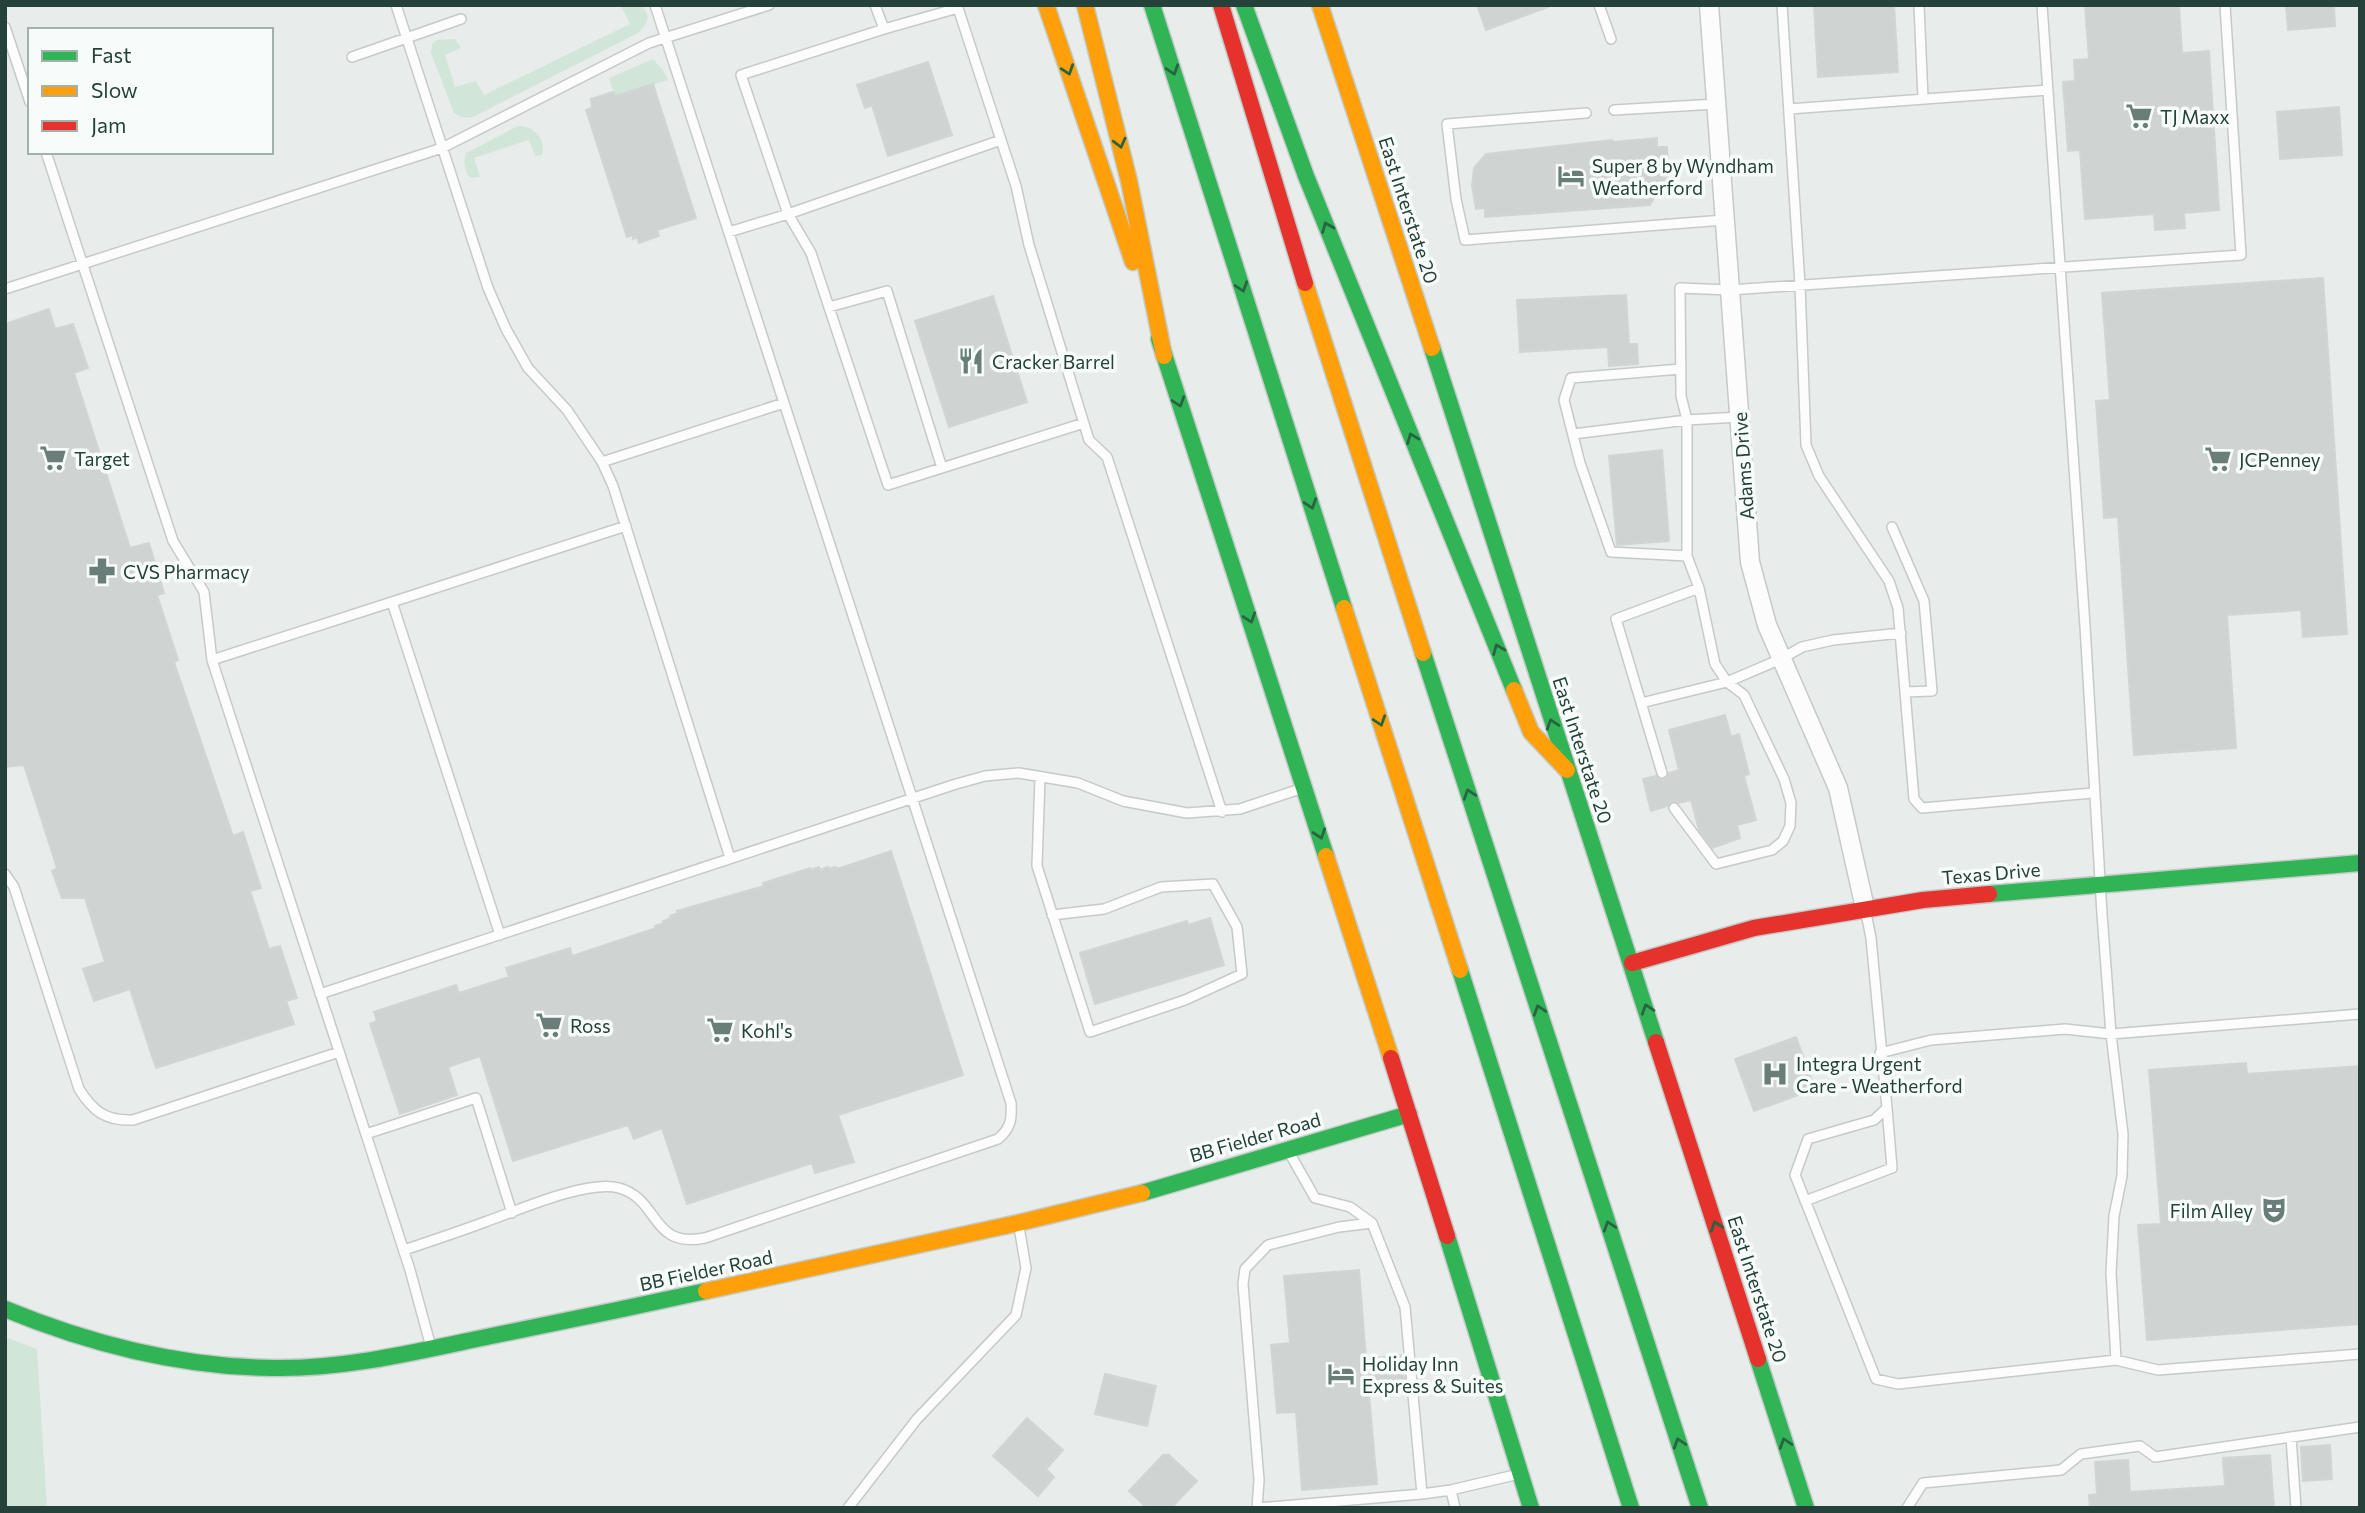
<svg xmlns="http://www.w3.org/2000/svg" width="2365" height="1513" font-family="Commissioner,sans-serif">
<rect width="100%" height="100%" fill="#e8edeb"/>
<path fill="#d1e6d8" d="M621,6L640,5C652,15 648,24 638,33L471,118L461,117L454,113L431,53L432,44L437,40L455,39L461,48L445,55L455,87L476,81L484,95L630,24Z
M653,59L663,70L668,80L615,96L609,78Z
M518,126C534,125 546,139 542,155L535,156L529,140L474,158L480,177L471,178C464,171 463,162 466,153Z
M5,1337L37,1349L47,1508H5Z"/>
<path fill="#cfd4d2" stroke="#d1d6d4" stroke-width="2" d="M1477,5H1548V7L1486,30Z
M1814,5H1894L1898,72L1818,77Z
M2085,5H2179L2182,53L2209,51L2219,210L2184,213L2185,228L2155,230L2154,214L2085,219L2080,150L2068,151L2063,82L2075,81L2074,60L2089,59Z
M2286,5H2334L2335,26L2288,30Z
M928,62L952,135L888,156L872,105L865,108L857,85Z
M653,84L696,218L657,230L659,236L639,243L637,237L633,239V235L627,237L586,110L592,108L591,99L613,92L615,96Z
M2339,107L2342,155L2280,159L2277,112Z
M1657,138V147H1667L1669,190L1655,196L1650,205L1485,217V208L1476,209L1472,186L1474,168L1486,154L1612,140L1613,142Z
M2323,278L2347,634L2303,637L2301,610L2227,615L2236,748L2134,755L2118,517L2104,518L2096,401L2110,400L2102,293Z
M1626,295L1629,344H1637L1638,364L1609,366L1608,347L1520,352L1517,300Z
M993,296L1027,402L949,427L915,321Z
M49,309L55,329L73,324L88,368L74,373L130,548L149,543L164,593L157,595L178,660L174,662L233,836L243,832L261,888L250,891L269,949L280,946L297,998L286,1001L294,1024L156,1068L130,989L94,1001L83,969L105,962L85,898H62L52,871L57,868L24,765L5,767V324Z
M1662,450L1669,541L1617,545L1609,456Z
M1725,715L1731,737L1739,734L1749,774L1744,776L1756,820L1737,825L1740,838L1712,848L1699,830L1691,800L1679,803L1672,801L1667,806L1651,811L1643,779L1656,776L1663,780L1667,777L1669,773L1679,770L1669,730Z
M891,851L963,1075L838,1115L854,1162L815,1173L812,1163L687,1204L662,1128L634,1139L628,1125L513,1161L480,1056L448,1067L457,1095L400,1114L370,1024L377,1021L374,1012L456,985L459,993L509,977L506,968L570,948L572,956L656,928L655,926L664,923L663,921L671,918L670,916L678,913L677,911L764,886L763,883L810,868V870L819,867L820,870L828,867V869L836,867L837,869Z
M1210,918L1224,965L1095,1004L1080,953L1187,921L1188,925Z
M1796,1037L1815,1089L1754,1111L1735,1059Z
M2246,1063L2247,1074L2360,1066V1324L2147,1340L2138,1225L2161,1224L2149,1070Z
M1359,1270L1366,1359L1402,1355L1406,1391L1369,1394L1377,1484L1302,1490L1296,1412L1277,1413L1271,1345L1290,1343L1284,1276Z
M1105,1374L1156,1386L1147,1426L1095,1414Z
M1027,1418L1063,1450L1046,1469L1054,1477L1038,1496L993,1456Z
M2330,1445L2332,1479L2303,1481L2301,1447Z
M1163,1455H1169L1197,1481L1171,1508H1147L1129,1491Z
M2270,1455L2274,1508H2090L2089,1495L2097,1494L2095,1462L2128,1460L2130,1492L2225,1486L2223,1458Z"/>
<g fill="none" stroke-linecap="round" stroke-linejoin="round">
<g stroke="#c5cac8" stroke-width="12">
<path id="lane" d="M396,5L488,288L506,329L528,368L567,410L602,462L613,486L730,858
M875,5L884,29L741,75L788,214L1001,140L958,8L884,29
M1599,5L1611,39
M1782,5L1800,285L1806,445L1819,476L1889,581L1898,608L1914,799L1922,808L2093,793
M1919,5L1923,99
M2042,5L2085,626L2102,914L2111,1034L2123,1134L2122,1176L2114,1216L2111,1273L2116,1360
M5,27L30,102
M352,57L461,19
M1789,109L2048,90
M1614,110L1716,104
M1586,113L1447,124L1456,199L1465,240L1724,220
M1001,140L1016,186L1029,245L1089,440L1107,457L1222,812
M46,152L173,541L204,592L212,660L410,1270L431,1347
M729,232L788,214L811,253L888,485L1084,423
M5,289L442,148L649,43L769,5
M829,307L887,291L942,468
M1739,417L1687,420L1681,396L1680,288L1730,290L2241,255L2225,5
M1573,434L1687,420V556
M602,462L784,403
M1892,527L1924,601L1932,691L1905,692
M212,660L392,602
M1641,703L1727,682L1781,659L1802,647L1833,640L1901,633
M1662,773L1616,619L1699,588
M1040,777L1037,866L1090,1032L1185,1000L1242,974L1237,927L1213,884L1161,887L1104,909L1052,915
M1674,808L1716,864L1772,850L1783,841L1790,826L1791,803L1784,779L1744,695L1727,682L1715,664L1699,588L1687,556L1611,552L1580,463L1564,400L1571,378L1681,369
M5,874L14,887L79,1089C93,1111 105,1121 133,1120L339,1052
M1866,913L1871,938L1887,1108L1874,1120L1808,1139L1795,1175L1876,1379L1898,1384L2116,1360L2158,1370L2360,1354
M500,935L392,602L626,526
M320,994L956,784L985,776L1019,773L1078,783L1123,801L1187,813L1240,809L1300,789
M1880,1053L1931,1040L2065,1029L2111,1034L2360,1014
M366,1134L476,1098L512,1213
M1290,1154L1315,1198L1350,1207L1372,1223L1405,1307L1422,1494L1257,1508L1259,1480L1243,1284L1245,1269L1268,1245L1339,1227L1372,1223
M1805,1201L1892,1168L1887,1108
M404,1250C431,1241 458,1232 485,1222C516,1211 588,1179 619,1188C660,1199 650,1249 705,1238L998,1139C1011,1128 1012,1119 1011,1103L655,5
M2291,1437L2296,1508
M1451,1490L1455,1508
M1422,1494L1451,1490L1519,1474
M848,1508L917,1419L1016,1315L1026,1268L1019,1227
M1907,1508L1923,1483L2061,1470L2081,1454L2140,1446L2155,1457L2360,1427"/>
</g>
<g stroke="#c5cac8" stroke-width="21">
<path id="street" d="M1709,5L1750,562L1767,625L1838,788L1865,908"/>
</g>
<g stroke="#c3cbc8" stroke-width="19">
<path id="fast" d="M1152,5L1344,608
M1244,5L1306,176L1514,690
M1159,339L1326,856
M1432,348L1656,1042
M1423,653L1700,1508
M1989,894L2360,863
M1460,970L1631,1508
M1142,1193L1409,1114
M1447,1236L1531,1508
M5,1309C90,1344 180,1367 273,1368C341,1369 407,1354 472,1340C551,1324 628,1308 706,1291
M1758,1359L1806,1508"/>
</g>
<g stroke="#c3cbc8" stroke-width="19">
<path id="slow" d="M1046,5L1133,262
M1085,5L1129,181L1164,356
M1320,5L1432,348
M1305,283L1423,653
M1344,608L1460,970
M1514,690L1531,732L1567,770
M1326,856L1391,1058
M706,1291L1018,1223L1142,1193"/>
</g>
<g stroke="#c3cbc8" stroke-width="19">
<path id="jam" d="M1221,5L1305,283
M1632,963L1754,928L1923,900L1989,894
M1656,1042L1758,1359
M1391,1058L1447,1236"/>
</g>
<use href="#lane" stroke="#fcfcfc" stroke-width="9"/>
<use href="#street" stroke="#fcfcfc" stroke-width="18"/>
<use href="#fast" stroke="#30b455" stroke-width="16"/>
<use href="#slow" stroke="#ff9f0a" stroke-width="16"/>
<use href="#jam" stroke="#e5322d" stroke-width="16"/>
</g>
<defs><path id="oneway-chevron" d="M-2-3.5L2.5 0L-2 3.5" fill="none" stroke-width="1.6" stroke-linecap="round" stroke-linejoin="round" transform="scale(1.75)"/></defs>
<g stroke="#286442">
<use href="#oneway-chevron" transform="translate(1068 70) rotate(71)"/>
<use href="#oneway-chevron" transform="translate(1173 70) rotate(72)"/>
<use href="#oneway-chevron" transform="translate(1120 143) rotate(76)"/>
<use href="#oneway-chevron" transform="translate(1327 227) rotate(-112)"/>
<use href="#oneway-chevron" transform="translate(1242 287) rotate(72)"/>
<use href="#oneway-chevron" transform="translate(1179 402) rotate(72)"/>
<use href="#oneway-chevron" transform="translate(1412 438) rotate(-112)"/>
<use href="#oneway-chevron" transform="translate(1311 504) rotate(72)"/>
<use href="#oneway-chevron" transform="translate(1250 618) rotate(72)"/>
<use href="#oneway-chevron" transform="translate(1498 649) rotate(-112)"/>
<use href="#oneway-chevron" transform="translate(1380 721) rotate(72)"/>
<use href="#oneway-chevron" transform="translate(1552 724) rotate(-108)"/>
<use href="#oneway-chevron" transform="translate(1469 794) rotate(-108)"/>
<use href="#oneway-chevron" transform="translate(1320 834) rotate(72)"/>
<use href="#oneway-chevron" transform="translate(1647 1009) rotate(-108)"/>
<use href="#oneway-chevron" transform="translate(1539 1010) rotate(-108)"/>
<use href="#oneway-chevron" transform="translate(1609 1226) rotate(-108)"/>
<use href="#oneway-chevron" transform="translate(1716 1226) rotate(-108)"/>
<use href="#oneway-chevron" transform="translate(1679 1443) rotate(-108)"/>
<use href="#oneway-chevron" transform="translate(1785 1443) rotate(-108)"/>
</g>
<defs>
<g id="supermarket-bare" transform="scale(2.1)"><path d="M-6-5.5h2.5l.6 2H6L4.5 2H-2.5L-4.4-4H-6ZM-1.5 3.2a1.3 1.3 0 1 0 .1 0ZM3 3.2a1.3 1.3 0 1 0 .1 0Z" fill="#697e78" stroke="#f7fbf9" stroke-width="2.5" paint-order="stroke"/></g>
<g id="hotel-bare" transform="scale(2.1)"><path d="M-6-4.5h1.5V1H6V5H4.5V3h-9V5H-6ZM-4 0a1.8 1.8 0 1 1 3.6 0ZM.5 0V-2.5h3Q6-2.5 6 0Z" fill="#697e78" stroke="#f7fbf9" stroke-width="2.5" paint-order="stroke"/></g>
<g id="restaurant-bare" transform="scale(2.1)"><path d="M-5-6h1v4h1v-4h1v4h1v-4h1v5L-1.5 .5V6h-2V.5L-5-1ZM5-6V6H3V1.5H1.5Q1.5-4 5-6Z" fill="#697e78" stroke="#f7fbf9" stroke-width="2.5" paint-order="stroke"/></g>
<g id="pharmacy-bare" transform="scale(2.1)"><path d="M-2-6h4v4h4v4h-4v4h-4v-4h-4v-4h4Z" fill="#697e78" stroke="#f7fbf9" stroke-width="2.5" paint-order="stroke"/></g>
<g id="hospital-bare" transform="scale(2.1)"><path d="M-5-5h3v3.5h4V-5h3V5h-3V1.5h-4V5h-3Z" fill="#697e78" stroke="#f7fbf9" stroke-width="2.5" paint-order="stroke"/></g>
<g id="theatre-bare" transform="scale(2.1)"><path d="M-5-5.5Q0-4 5-5.5V0Q5 5 0 6Q-5 5-5 0ZM-3.3-2.5H-1v1.5H-3.3ZM1-2.5H3.3v1.5H1ZM-2.8 1Q0 5.5 2.8 1Z" fill="#697e78" stroke="#f7fbf9" stroke-width="2.5" paint-order="stroke"/></g>
</defs>
<g fill-rule="evenodd">
<use href="#supermarket-bare" x="2139" y="116"/>
<use href="#hotel-bare" x="1571" y="176"/>
<use href="#restaurant-bare" x="971" y="361"/>
<use href="#supermarket-bare" x="53" y="458"/>
<use href="#supermarket-bare" x="2218" y="459"/>
<use href="#pharmacy-bare" x="102" y="571"/>
<use href="#supermarket-bare" x="549" y="1025"/>
<use href="#supermarket-bare" x="720" y="1030"/>
<use href="#hospital-bare" x="1775" y="1074"/>
<use href="#theatre-bare" x="2274" y="1210"/>
<use href="#hotel-bare" x="1341" y="1374"/>
</g>
<g text-anchor="middle" dominant-baseline="central" stroke-width="7" stroke-linejoin="round" paint-order="stroke">
<g font-size="19" fill="#24423a" stroke="#f7fbf9" text-anchor="start">
<text x="2160" y="116">TJ Maxx</text>
<text x="1592" y="165">Super 8 by Wyndham<tspan x="1592" dy="22">Weatherford</tspan></text>
<text x="992" y="361">Cracker Barrel</text>
<text x="74" y="458">Target</text>
<text x="2239" y="459">JCPenney</text>
<text x="123" y="571">CVS Pharmacy</text>
<text x="570" y="1025">Ross</text>
<text x="741" y="1030">Kohl's</text>
<text x="1796" y="1063">Integra Urgent<tspan x="1796" dy="22">Care - Weatherford</tspan></text>
<text x="2253" y="1210" text-anchor="end">Film Alley</text>
<text x="1362" y="1363">Holiday Inn<tspan x="1362" dy="22">Express &amp; Suites</tspan></text>
</g>
<g font-size="19" fill="#24423a" stroke="#f7fbf9">
<text transform="translate(1409 210) rotate(72)">East Interstate 20</text>
<text transform="translate(1743 466) rotate(-94)">Adams Drive</text>
<text transform="translate(1583 750) rotate(72)">East Interstate 20</text>
<text transform="translate(1991 873) rotate(-5)">Texas Drive</text>
<text transform="translate(1255 1137) rotate(-16)">BB Fielder Road</text>
<text transform="translate(706 1270) rotate(-12)">BB Fielder Road</text>
<text transform="translate(1758 1289) rotate(72)">East Interstate 20</text>
</g>
</g>
<rect width="2365" height="1513" fill="none" stroke="#24423a" stroke-width="14"/>
<rect x="28" y="28" width="245" height="126" fill="#f7fbf9" stroke="#a3b1ad" stroke-width="2"/>
<rect x="42" y="51" width="35" height="10" fill="#30b455" stroke="#a3b1ad" stroke-width="2"/>
<text x="91" y="63" font-size="21" fill="#24423a">Fast</text>
<rect x="42" y="86" width="35" height="10" fill="#ff9f0a" stroke="#a3b1ad" stroke-width="2"/>
<text x="91" y="98" font-size="21" fill="#24423a">Slow</text>
<rect x="42" y="121" width="35" height="10" fill="#e5322d" stroke="#a3b1ad" stroke-width="2"/>
<text x="91" y="133" font-size="21" fill="#24423a">Jam</text>
</svg>
